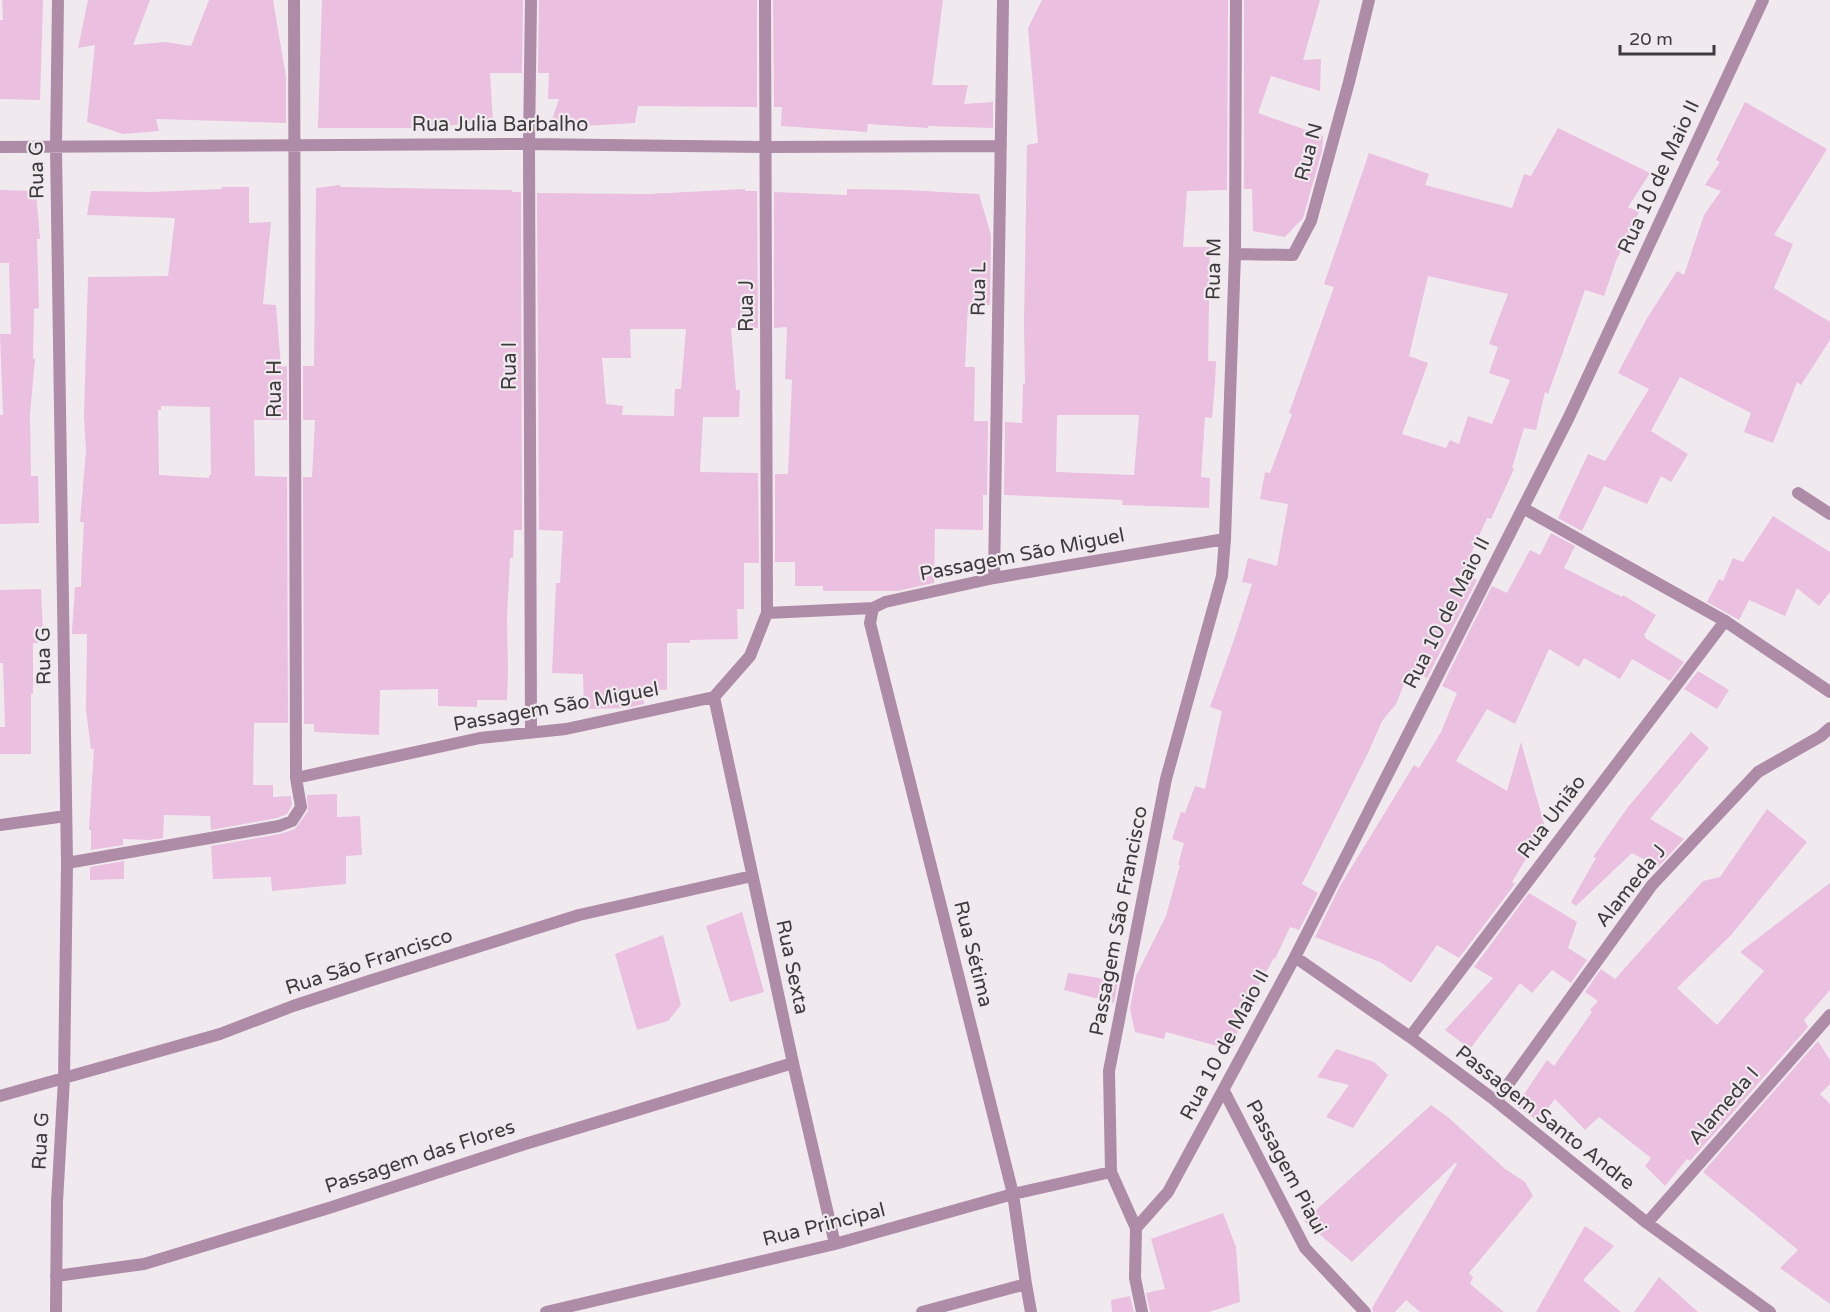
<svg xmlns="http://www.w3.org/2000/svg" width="1830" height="1312" font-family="'Varela Round',sans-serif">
<rect width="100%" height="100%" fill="#f0eaef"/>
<path fill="#eabfdf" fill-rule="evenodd" d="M2,0H43L40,100L0,99V20H3Z
M88,0H150L133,45L165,42L191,46L209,0H273L286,77V123L156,119L159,131L123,134L87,122L95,45L78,48Z
M322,0H523L522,73H490L493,122L417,128H318Z
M539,0H757V107L638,106L635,123L549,128L559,99H548L549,73H538Z
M773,0H943L932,85H968L964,104L993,102V128L928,126V128L868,124L867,132L781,126L782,107H774Z
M1042,0H1228L1227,190L1187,191L1183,247H1210L1208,361H1216L1215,383L1212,418L1205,417L1201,477L1210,478L1209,508L1122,505L1123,500L1004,495L1005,422L1022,423L1023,384H1025L1024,323L1027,145L1038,143L1028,28ZM1057,415H1139L1134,475L1056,472Z
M1244,0H1320L1303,60L1321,59L1320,91L1271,76L1258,113L1323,136L1322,151L1303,218L1285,237L1253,231L1252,189H1244Z
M1745,102L1827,149L1774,235L1793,244L1774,288L1830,322V340L1801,385L1797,382L1773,443L1744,432L1751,413L1680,377L1651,431L1688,454L1671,482L1661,476L1647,504L1604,486L1582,531L1558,518L1588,454L1605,461L1649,389L1618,373L1646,320L1677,271L1684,275L1704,215L1721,191L1705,185L1720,162L1716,160Z
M1558,128L1650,173L1628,207L1639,212L1616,261L1604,296L1585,290L1548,394L1545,392L1536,430L1524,428L1512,468L1514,469L1491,519L1487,518L1462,574L1477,580L1427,678L1421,675L1410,687L1404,684L1396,704L1382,721L1368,753L1302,884L1318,893L1299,930L1290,927L1275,959L1274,958L1244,1011L1232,1050L1166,1032L1164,1039L1135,1032L1130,1009L1136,976L1166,916L1180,865H1178L1184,843L1172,839L1181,812L1185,813L1195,786L1205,789L1222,711L1210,707L1235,637L1252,584L1242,582L1248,558L1277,566L1288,504L1260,499L1265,472L1270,473L1292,414L1289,413L1334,287L1324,284L1369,153L1429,174L1425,185L1512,208L1524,174L1531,176ZM1428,276L1508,294L1489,344L1498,347L1489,373L1510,380L1492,424L1468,416L1459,444L1450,440L1446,448L1402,434L1428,363L1409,356Z
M340,185L341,187L512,190V192H521L522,530H514L513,558H510L507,618L508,672L507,700H477V707L438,706V689L380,690L379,735L314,732V724H304L303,477H312L315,420H303V366H314L316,188Z
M222,187H249V223L271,222L263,304L276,305L281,367L287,366V420H254L255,476L287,477L288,723H254L253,785H273V797L291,796L292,805L287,814L277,818L211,830L210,816L164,815L163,838L149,840L123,839V845L91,850V830H89L94,749H91L86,710L87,634H72V631L75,587H81L82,558L84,522H80L86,450L84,417L88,277L168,276L175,218L87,215L91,191L152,192L222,189ZM161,406L210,407L211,475H209V478L159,475L158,410H161Z
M745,189V191H757L758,328H731L736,390H740L739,417H703L700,472L758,473L759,563H744V609H737L738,639L690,640V643H667V690L643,689L644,704L626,708L584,709L583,674L552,673L556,583H560L563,531L539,530L537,193L648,194ZM630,329H686L681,389H675L674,416L622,415L623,406L606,404L602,358H631Z
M847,189L905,190L979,194L991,235L990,305H968L965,367H975L974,421H988L987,495H983V530L935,529L934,583L897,591H823V586H795V562H775V474H788L792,380L785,379L787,327L774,328V192L847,195Z
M0,190L36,191L40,239H37L39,308L34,309L33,359H35L30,414L31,476H38L39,523L0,524V415H3L0,334H11L9,263H0Z
M1773,516L1830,552V592L1819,606L1797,588L1785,616L1749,600L1739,620L1707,602L1719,579L1723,581L1733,558L1743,562Z
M1551,533L1575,546L1564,568L1622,597L1623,595L1656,615L1644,635L1646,637L1645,638L1684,662L1670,681L1632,659L1620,679L1584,658L1579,667L1549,649L1515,724L1487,709L1456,761L1507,791L1521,742L1545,827L1512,882L1515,884L1459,958L1437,945L1411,983L1380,962L1315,937L1340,886L1414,765L1419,768L1441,732L1457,693L1442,686L1492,586L1507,593L1530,550L1540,555Z
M41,589L43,634H38V643H33V694H31V754H0V727H5L3,663H0V590Z
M1698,671L1729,690L1717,709L1684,689Z
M1691,732L1709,748L1650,819L1684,839L1658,867L1632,853L1576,906L1571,902L1596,858L1593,857L1628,807Z
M337,794V817L360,816L362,855L346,856V884L272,891L271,877L213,879L211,846L280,834L295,829L308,811L307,795Z
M1767,809L1807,842L1732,934L1677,988L1717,1025L1764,971L1740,952L1830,883V990L1804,1020L1808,1027L1690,1161L1687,1159L1665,1186L1645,1166L1651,1158L1599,1117L1585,1130L1555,1099L1538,1121L1516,1106L1547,1060L1554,1066L1592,1012L1590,1010L1598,1001L1585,992L1601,969L1615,979L1703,881L1720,877Z
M124,861V879L90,880V867Z
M1529,893L1577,922L1568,948L1587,960L1571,983L1552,970L1532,993L1520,983L1470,1049L1445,1030L1493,978L1474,967Z
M742,912L764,992L730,1002L706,926Z
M663,935L681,1005L668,1021L637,1030L615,954Z
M1068,973L1118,981L1114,1003L1064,990Z
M1818,1041L1830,1060V1084L1820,1094L1830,1104V1304L1780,1268L1798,1250L1703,1172Z
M1336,1049L1374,1062L1388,1075L1353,1128L1326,1117L1349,1085L1317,1077Z
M1431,1105L1449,1118L1505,1169L1525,1182L1533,1196L1469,1273L1473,1277L1470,1284L1504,1312H1420L1406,1300L1395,1312H1373L1372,1308L1457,1164L1455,1163L1352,1262L1304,1221Z
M1223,1213L1236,1247L1240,1302L1209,1312H1150L1146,1293L1165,1289L1151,1239Z
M1585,1226L1614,1246L1583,1280L1621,1312H1536Z
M1659,1277L1698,1312H1634Z
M1130,1296L1134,1312H1112L1111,1300Z"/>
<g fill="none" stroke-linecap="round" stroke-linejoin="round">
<path stroke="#ae8ba6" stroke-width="12" d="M1798,493L1830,514
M1523,508L1725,621L1830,692"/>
<path stroke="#ae8ba6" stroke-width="12" d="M531,0L529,144L531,731
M0,147L529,144L767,147L1001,146
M1235,254L1293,255L1311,221L1349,82L1369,0
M994,578L1003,0
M873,608L870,623L1013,1194L1026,1284L1031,1312
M767,613L873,608L885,602L994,578L1225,539
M714,697L793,1063L835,1244
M296,778L480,738L566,729L714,697L750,656L767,613L765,0
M0,825L66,816
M67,863L279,826L292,821L301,807L296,778L294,0
M1295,957L1410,1037L1496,1101L1647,1223L1770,1312
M1410,1037L1725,621
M1224,1091L1305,1248L1365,1312
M0,1096L220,1034L293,1006L369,981L579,915L752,876
M1496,1101L1652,885L1758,772L1821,736L1830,728
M1647,1223L1830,1015
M1136,1228L1168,1192L1295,957L1569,417L1763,0
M56,1276L144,1264L332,1207L525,1144L793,1063
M56,1312L57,1202L64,1079L67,863L56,148L58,0
M546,1312L835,1244L1013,1194L1111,1172
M922,1312L1026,1284
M1142,1312L1135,1278L1136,1228L1111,1172L1109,1071L1166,779L1222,576L1225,539L1235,254L1236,0"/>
</g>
<g text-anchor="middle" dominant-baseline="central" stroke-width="4.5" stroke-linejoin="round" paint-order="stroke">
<g font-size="20" fill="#3e3b3d" stroke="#f0eaef">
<text x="500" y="125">Rua Julia Barbalho</text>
<text transform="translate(1309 152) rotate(-75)">Rua N</text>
<text transform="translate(37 170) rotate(-91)">Rua G</text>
<text transform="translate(1659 177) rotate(-65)">Rua 10 de Maio II</text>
<text transform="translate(1214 269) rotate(-89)">Rua M</text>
<text transform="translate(979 289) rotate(-89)">Rua L</text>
<text transform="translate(747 306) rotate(-90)">Rua J</text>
<text transform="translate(510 366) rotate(-90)">Rua I</text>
<text transform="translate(275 389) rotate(-90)">Rua H</text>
<text transform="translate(1022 555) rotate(-11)">Passagem São Miguel</text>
<text transform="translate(1447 613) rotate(-63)">Rua 10 de Maio II</text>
<text transform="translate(44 656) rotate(-91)">Rua G</text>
<text transform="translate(556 707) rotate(-10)">Passagem São Miguel</text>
<text transform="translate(1552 817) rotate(-53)">Rua União</text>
<text transform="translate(1631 886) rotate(-51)">Alameda J</text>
<text transform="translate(1119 921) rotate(-79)">Passagem São Francisco</text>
<text transform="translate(973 954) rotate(76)">Rua Sétima</text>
<text transform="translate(369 962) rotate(-18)">Rua São Francisco</text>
<text transform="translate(792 967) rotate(78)">Rua Sexta</text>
<text transform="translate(1225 1045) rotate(-62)">Rua 10 de Maio II</text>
<text transform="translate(1724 1106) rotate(-49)">Alameda I</text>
<text transform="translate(1545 1118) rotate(38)">Passagem Santo Andre</text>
<text transform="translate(41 1141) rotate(-87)">Rua G</text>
<text transform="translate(420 1157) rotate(-18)">Passagem das Flores</text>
<text transform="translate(1286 1167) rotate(62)">Passagem Piaui</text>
<text transform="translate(824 1225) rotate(-14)">Rua Principal</text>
</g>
</g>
<path d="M1620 45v9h94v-9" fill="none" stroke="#3e3b3d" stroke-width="3"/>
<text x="1629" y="45" font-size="18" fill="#3e3b3d" stroke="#f0eaef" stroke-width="4.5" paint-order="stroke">20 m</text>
</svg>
